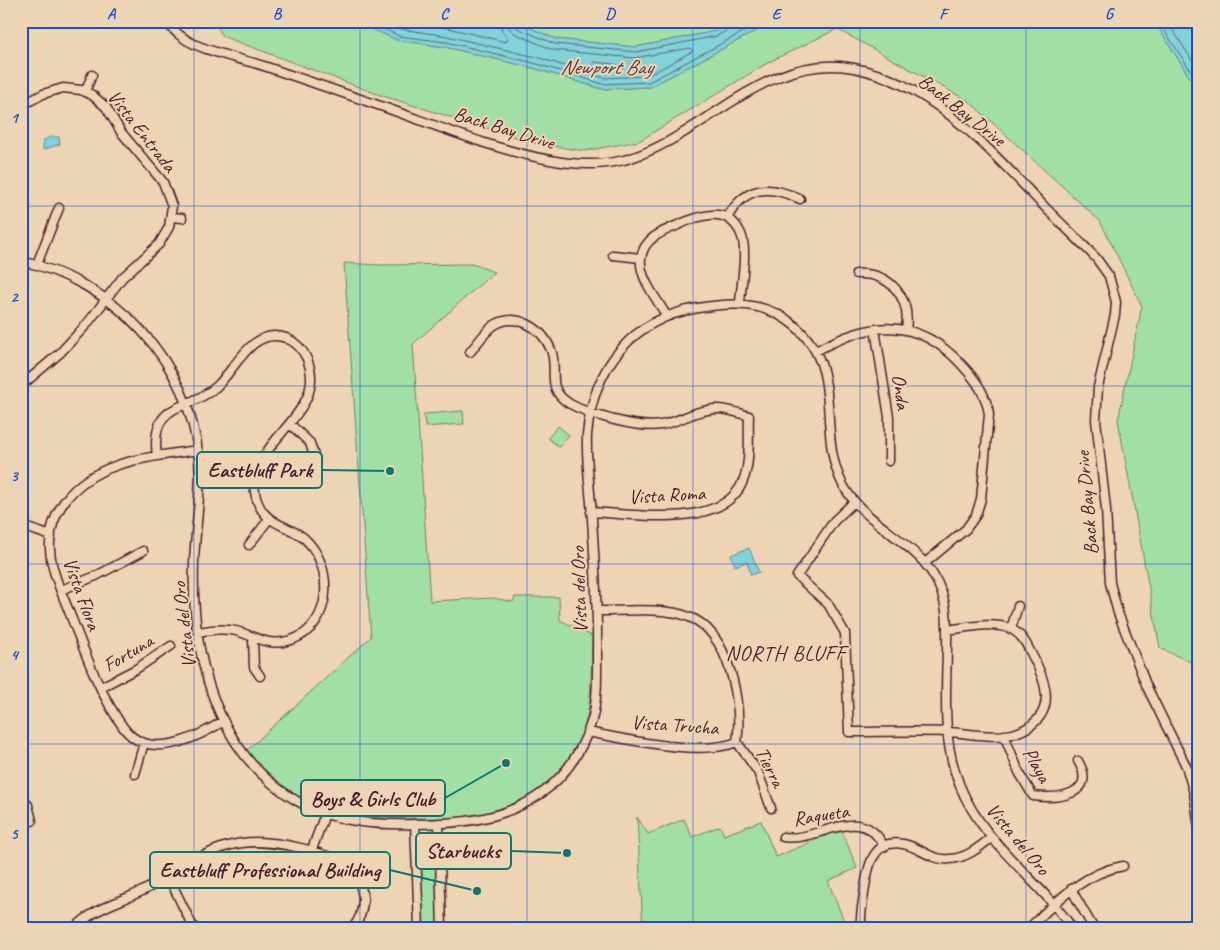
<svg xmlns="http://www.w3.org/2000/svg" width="1220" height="950" font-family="Caveat,sans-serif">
<rect width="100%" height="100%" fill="#edd4b5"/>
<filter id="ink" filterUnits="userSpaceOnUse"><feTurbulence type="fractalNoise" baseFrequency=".02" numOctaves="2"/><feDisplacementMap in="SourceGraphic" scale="10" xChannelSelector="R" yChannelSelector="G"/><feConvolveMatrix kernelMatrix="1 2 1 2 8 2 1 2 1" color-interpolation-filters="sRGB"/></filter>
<g filter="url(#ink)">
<path fill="#a2dfa6" stroke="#767f68" d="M215,21H355L397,40L445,47L533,68L602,89L650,87L775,21H1152L1160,30L1199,92V666L1160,648L1118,420L1142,306L1100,221L970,102L837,29L769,62L639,141L585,151L534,143L380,95L222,36Z
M514,21H733L716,31L636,47L556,39Z
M344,263L379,265L472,264L494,272L413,344L430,601L493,598L513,602L515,597H559L560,620L592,636C591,669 593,706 581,737C568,768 528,805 495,814C468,820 439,818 411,818C382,818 353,818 325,809C292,798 270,774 246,751L371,637Z
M463,411L464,424L425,427L424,414Z
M558,426L569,435L559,447L548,438Z
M637,817L648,834L684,819L692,837L720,826L724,835L761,821L776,857L841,829L857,868L828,881L847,929H643Z
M428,837L432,838L435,843L439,929H424L420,844L423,838Z"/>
<path fill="#81d2d9" stroke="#6b8a93" d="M355,21H514L556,39L636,47L716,31L733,21H775L650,87L602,89L533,68L445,47L397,40Z
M1152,21H1199V92L1160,30Z
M50,137H59L60,144L43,150V141Z
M749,548L759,572L751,575L747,562L735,566L731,555Z"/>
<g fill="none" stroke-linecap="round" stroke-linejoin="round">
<path stroke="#606771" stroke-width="1" d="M367,21L399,36L446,42L534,63L603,84L649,82L764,21
M382,21L401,29L447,36L536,57L604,78L647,76L693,51L690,48L634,58L553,50L514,33L509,28L508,21
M401,21L448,28L506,42L508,39L502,31L500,21
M514,21L517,28L555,44L636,52L717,36L733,27L735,21
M1158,21L1199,83
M1167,21L1199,71
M594,62L622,65L624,68L605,70L592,66Z"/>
<g stroke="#4a1f2b" stroke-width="11">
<path id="minor" d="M165,21C174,30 182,39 194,44C216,54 241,59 264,66C300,78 334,90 369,102C428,122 490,149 550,160C575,165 599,166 624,160C705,138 764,51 854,68C931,83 988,148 1040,202C1058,221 1078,239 1096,258L1109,276L1116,302L1115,315L1098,387L1096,420L1106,509L1110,583L1118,613L1147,687L1186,766L1194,793L1199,828
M85,92L92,75
M21,106L43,94L63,88L81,90L92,95L106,107L121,132L163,182L172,206L169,227L159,244L122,278L87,324L60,353L21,386
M172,217L182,218
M727,218C745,186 768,184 800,199
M613,255L641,258
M21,261C116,282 190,362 199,460C202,495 195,529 194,563C191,649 213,747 289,796C337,828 389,825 444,823C514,820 570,791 592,720C598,698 597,675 597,652C598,602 594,553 591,503C589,481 586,457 587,435C593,368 631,319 698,308C733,302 766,301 795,326C847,371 815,432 843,485C870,534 933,543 945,605C948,620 947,635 947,650C946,696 942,742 960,786C984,845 1038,878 1073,929
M37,264L59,208
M856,274C890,272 911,297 906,330
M666,315C657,299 639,278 641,259C643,239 661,232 678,225C700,215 728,205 741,234C748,250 741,285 740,303
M875,329L889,417V461
M816,351C870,321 917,316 962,365C976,380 986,394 989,414L981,499L976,515L966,529L925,563
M470,352C477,344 484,333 493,326C515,311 542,327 551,350C559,370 544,389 570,404C591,415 638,429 661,425C678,422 692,412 708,410C722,407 736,412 749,416C748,436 751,462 743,481C724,530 634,514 591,512
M290,424L310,443L315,459
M198,450C151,457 94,460 64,502C54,516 49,532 50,549C51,571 62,593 70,614C85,652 99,693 123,727C128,734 135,740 144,743C169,751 201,735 222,722
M157,456C149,399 190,412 217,386C236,368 253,326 286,338C296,342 303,350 307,359C331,416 242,442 256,497C264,528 293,524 309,543C337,575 329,635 283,642C264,645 253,635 236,631C223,628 211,630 198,632
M854,502L834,521L797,576L828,604L845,633L849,732C882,732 915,731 948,732C971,733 1002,741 1023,730C1058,713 1046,681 1032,655C1027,645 1022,634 1011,629C993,621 965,628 947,630
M25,527L51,536
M249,545L269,519
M61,590L96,576L143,551
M1011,629L1018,606
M253,639L254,667L260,676
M101,687L136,669L171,646
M587,732C626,739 701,757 737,742C743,705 729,631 689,617C665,607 624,611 598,611
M1004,735L1019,772L1033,796C1055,799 1099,796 1078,761
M737,742L758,772L771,808
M135,774L144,743
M21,798L28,805L32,821
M439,823L442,929
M415,824L419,929
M783,837C819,843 862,800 884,847
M311,852L325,814
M168,876L194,929
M1071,889L1094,929
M74,929C99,904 121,903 150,887C181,870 206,848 242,843C270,839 336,851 354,873C359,879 362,890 363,898C363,909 360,921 351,929
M861,929C860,917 862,906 864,894C867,871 871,838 903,844C921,847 930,861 950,859C967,858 978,848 991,838
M1028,929C1056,902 1083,873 1123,866"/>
</g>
<use href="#minor" stroke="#edd4b5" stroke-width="8"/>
</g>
</g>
<path fill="none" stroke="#1d4ed8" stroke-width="1" stroke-opacity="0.55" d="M194,21V929M360,21V929M527,21V929M693,21V929M860,21V929M1026,21V929M21,206H1199M21,386H1199M21,564H1199M21,744H1199"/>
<g text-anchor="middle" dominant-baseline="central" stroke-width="4" stroke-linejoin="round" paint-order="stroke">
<g font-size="20" fill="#4a1f2b" stroke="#edd4b5">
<text transform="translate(962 110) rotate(38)">Back Bay Drive</text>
<text transform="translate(504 128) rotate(17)">Back Bay Drive</text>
<text transform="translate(142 131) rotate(52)">Vista Entrada</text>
<text transform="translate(901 392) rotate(82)">Onda</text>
<text transform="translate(667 495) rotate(-3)">Vista Roma</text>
<text transform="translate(1087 503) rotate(-95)">Back Bay Drive</text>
<text transform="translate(579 590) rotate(-92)">Vista del Oro</text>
<text transform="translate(82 594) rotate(70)">Vista Flora</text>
<text transform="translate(184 625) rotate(-97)">Vista del Oro</text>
<text transform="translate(128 653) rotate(-31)">Fortuna</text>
<text transform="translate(675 725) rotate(4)">Vista Trucha</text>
<text transform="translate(1037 765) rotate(61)">Playa</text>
<text transform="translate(770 767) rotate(63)">Tierra</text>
<text transform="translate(821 815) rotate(-9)">Raqueta</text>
<text transform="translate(1018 839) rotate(50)">Vista del Oro</text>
</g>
<g font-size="21" font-style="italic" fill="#523a45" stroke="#edd4b5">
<text x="606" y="67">Newport Bay</text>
</g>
<g font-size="21" letter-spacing="1" fill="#4a1f2b" stroke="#edd4b5">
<text x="786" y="653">NORTH BLUFF</text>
</g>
</g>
<path fill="none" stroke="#0f766e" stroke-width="2" d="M390 471L322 470M506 763L445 798M567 853L511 851M477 891L390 870"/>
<g fill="#0f766e" stroke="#edd4b5" stroke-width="2">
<circle cx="390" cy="471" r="5"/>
<circle cx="506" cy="763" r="5"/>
<circle cx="567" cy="853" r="5"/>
<circle cx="477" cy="891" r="5"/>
</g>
<g fill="#edd4b5" stroke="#0f766e" stroke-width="2">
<rect x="197" y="452" width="125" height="36" rx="5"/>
<rect x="301" y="780" width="144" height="36" rx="5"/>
<rect x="416" y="833" width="95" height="36" rx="5"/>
<rect x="150" y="852" width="240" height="36" rx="5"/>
</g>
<g font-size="21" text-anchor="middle" font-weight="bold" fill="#4a1f2b">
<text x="260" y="477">Eastbluff Park</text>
<text x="373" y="806">Boys &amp; Girls Club</text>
<text x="463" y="858">Starbucks</text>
<text x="270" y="877">Eastbluff Professional Building</text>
</g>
<rect width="1220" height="950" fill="none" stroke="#edd4b5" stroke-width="55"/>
<rect x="28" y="28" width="1164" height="894" fill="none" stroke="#1d4ed8" stroke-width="2"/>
<g font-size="16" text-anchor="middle" font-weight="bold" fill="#1d4ed8">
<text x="111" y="19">A</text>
<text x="277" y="19">B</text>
<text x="444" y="19">C</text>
<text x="610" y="19">D</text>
<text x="776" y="19">E</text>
<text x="943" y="19">F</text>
<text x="1109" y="19">G</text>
<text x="14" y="123">1</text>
<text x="14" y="302">2</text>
<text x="14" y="481">3</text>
<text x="14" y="660">4</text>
<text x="14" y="839">5</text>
</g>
</svg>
